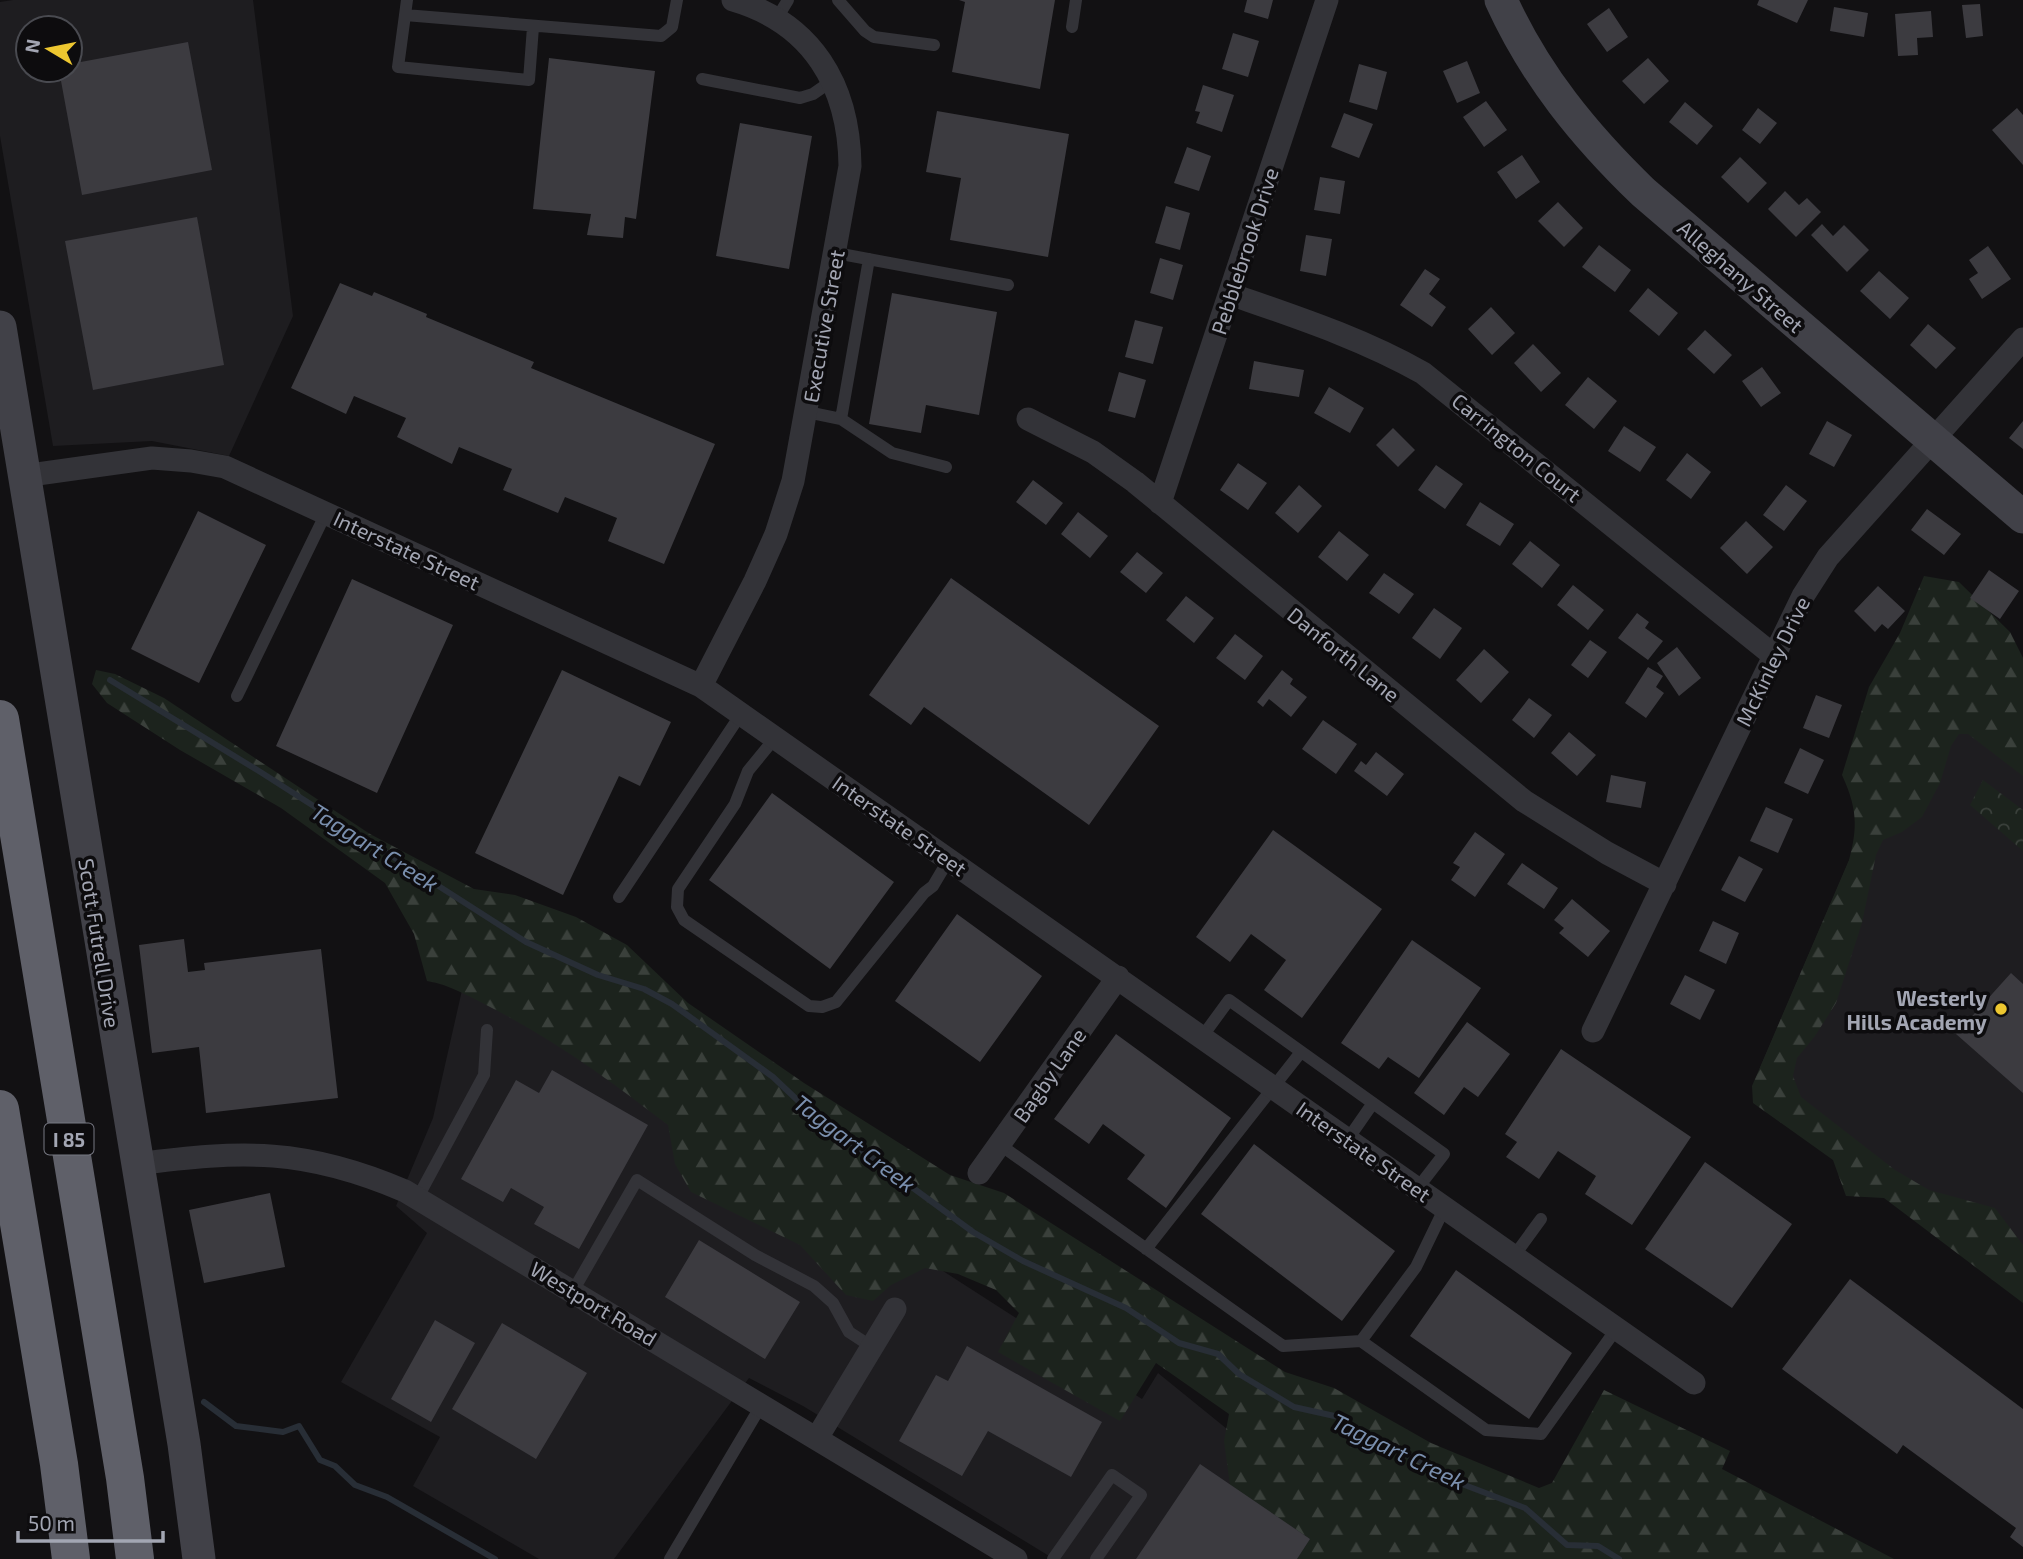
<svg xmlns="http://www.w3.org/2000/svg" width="2023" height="1559" font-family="'Exo 2',sans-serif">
<defs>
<pattern id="forest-firs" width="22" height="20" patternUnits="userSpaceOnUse" patternTransform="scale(1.75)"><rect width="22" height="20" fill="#1c231d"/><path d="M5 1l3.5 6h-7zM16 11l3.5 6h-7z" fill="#3a403b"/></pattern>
<pattern id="park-crowns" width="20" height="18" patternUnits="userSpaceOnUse" patternTransform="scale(1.75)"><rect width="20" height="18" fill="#1c231d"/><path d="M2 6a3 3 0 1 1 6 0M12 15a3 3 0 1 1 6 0" fill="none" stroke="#3a403b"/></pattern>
</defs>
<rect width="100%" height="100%" fill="#121113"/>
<path fill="#1e1d20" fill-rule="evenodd" d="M13,0H253L293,316L229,456L152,441L53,446L0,136V2ZM28,28H70V70H28Z
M1934,663L2023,737V1297L1756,1077Z
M465,977L901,1244L1142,1399L1158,1373L1387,1559H1054L803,1406L749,1378L614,1559H539L413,1486L440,1437L341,1382L427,1233L396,1206L433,1118Z"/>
<path fill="url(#forest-firs)" d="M1924,576L1959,582L2010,632L2023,658V776L1968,734H1959L1951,746L1940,783L1922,817L1902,832L1883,840L1876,855L1862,923L1836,1003L1815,1036L1797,1058L1793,1076L1801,1097L1895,1170L1929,1190L1995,1208L2023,1245V1303L1884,1198L1846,1196L1833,1160L1753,1103L1752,1086L1849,860C1858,826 1857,808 1842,775L1869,687L1900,633Z
M96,670L115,674L164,698L370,834L474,889L515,895L576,917L627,945L688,1003L804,1083L950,1175L1004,1193L1285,1372L1334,1388L1431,1443L1539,1488L1552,1483L1604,1390L1730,1451L1722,1469L1894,1559H1297L1310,1539L1230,1485L1224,1441L1229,1414L1156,1363L1120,1421L998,1352L1019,1313L996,1290L958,1274L925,1268L891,1285L873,1301L846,1295L800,1245L691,1192L675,1164L668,1125C612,1082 555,1040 492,1008C470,997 451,985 427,981L414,934L385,883L281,808L180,750L107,703L92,684Z"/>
<path fill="url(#park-crowns)" d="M1983,780L2023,810V851L1970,805Z"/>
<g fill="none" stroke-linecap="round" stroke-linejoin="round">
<path stroke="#282e36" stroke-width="6" d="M110,680L262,773L526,942L598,975L644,989L672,1004L773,1077L811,1113L973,1232L1023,1261L1126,1308L1179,1343L1218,1354L1239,1374L1294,1407L1339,1417L1378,1442L1428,1464L1462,1484L1525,1508L1567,1545L1598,1546L1619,1559
M204,1402L236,1426L283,1432L299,1426L320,1460L335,1466L355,1485L387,1497L495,1559"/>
</g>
<path fill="#3c3b40" d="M959,0H1055L1040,89L952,72L965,2Z
M1247,0H1273L1268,19L1244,12Z
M1759,0H1808L1797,23L1757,5Z
M1980,4L1983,36L1966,38L1962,5Z
M1834,7L1868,13L1864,37L1830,31Z
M1609,8L1628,37L1607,52L1587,24Z
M1931,11L1933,37L1917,38L1918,55L1898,56L1895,14Z
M1233,33L1259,41L1248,77L1222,69Z
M188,42L212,170L82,195L59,70H70V64Z
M549,58L655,71L636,219L625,217L623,238L587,235L591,214L533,209Z
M1648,58L1669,81L1644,104L1622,81Z
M1467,61L1480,93L1457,103L1443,71Z
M1359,64L1387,72L1377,110L1349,102Z
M1203,85L1234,95L1222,132L1196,123L1200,112L1195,111Z
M1486,101L1507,130L1484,147L1463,117Z
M1685,102L1713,126L1697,145L1669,122Z
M1758,108L1777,123L1760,144L1742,130Z
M2017,108L2023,115V165L1992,130Z
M937,111L1069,134L1048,257L950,240L961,178L926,172Z
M1344,113L1373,124L1359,158L1331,147Z
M740,123L812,136L789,269L716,256Z
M1187,147L1211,156L1199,191L1174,183Z
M1522,155L1540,182L1516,199L1497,172Z
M1740,157L1767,183L1748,203L1721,177Z
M1320,177L1345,181L1340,214L1314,210Z
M1785,191L1799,205L1807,198L1821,212L1796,237L1768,209Z
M1558,202L1583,228L1564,247L1538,221Z
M1166,206L1190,213L1180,250L1155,243Z
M197,217L224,365L93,390L65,241Z
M1822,224L1833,236L1844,225L1869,250L1847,272L1811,235Z
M1306,235L1332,239L1326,276L1300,271Z
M1599,245L1631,270L1615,292L1582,267Z
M1988,246L2011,279L1982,299L1969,279L1978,273L1969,260Z
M1160,258L1183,265L1173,300L1150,293Z
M1425,269L1440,279L1429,294L1446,307L1432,327L1400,305Z
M1879,271L1909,298L1890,319L1860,291Z
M340,283L372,296L374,292L427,314L426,317L534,362L531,368L715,444L664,564L608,541L617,518L565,497L558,513L503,490L512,469L459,447L452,464L397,437L406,418L354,396L346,414L291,388Z
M1648,288L1678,313L1659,336L1629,311Z
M892,293L997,312L979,415L926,405L921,433L869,424Z
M1491,307L1515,333L1492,355L1468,329Z
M1135,320L1163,327L1153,364L1125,357Z
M1928,324L1956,348L1936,369L1910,345Z
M1705,330L1732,355L1714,374L1687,349Z
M1533,344L1561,373L1541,392L1514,363Z
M1254,361L1304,370L1299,397L1249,389Z
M1762,367L1781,393L1761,407L1742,381Z
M1119,372L1146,380L1135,418L1108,411Z
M1588,377L1617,401L1594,429L1565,405Z
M1329,387L1364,408L1350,433L1314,413Z
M1827,421L1852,435L1834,467L1809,454Z
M2023,421V449L2009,438Z
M1624,426L1656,447L1640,472L1608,451Z
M1393,428L1415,450L1398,467L1376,445Z
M1687,453L1711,472L1691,499L1666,480Z
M1238,463L1267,483L1248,510L1220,490Z
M1436,465L1463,484L1445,509L1418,490Z
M1033,480L1063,503L1046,525L1016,502Z
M1299,485L1322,506L1298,533L1275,513Z
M1786,485L1807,501L1784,531L1763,515Z
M1480,502L1514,524L1500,546L1466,525Z
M1927,509L1961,534L1944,555L1911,530Z
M198,511L266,545L199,683L131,649Z
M1078,512L1108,536L1090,558L1061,534Z
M1746,521L1773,547L1747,574L1720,548Z
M1339,531L1369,555L1347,581L1318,557Z
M1530,541L1560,565L1542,588L1512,564Z
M1137,552L1163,573L1146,593L1120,572Z
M1989,570L2019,591L2000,619L1970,598Z
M1384,573L1414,594L1399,614L1369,593Z
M951,578L1159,726L1089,825L924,707L911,725L869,695Z
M352,579L453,625L377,793L276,746Z
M1573,585L1604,610L1588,630L1557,605Z
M1878,586L1905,611L1888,629L1882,624L1875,632L1854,611Z
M1186,596L1214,618L1194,643L1166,620Z
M1434,608L1462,628L1440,659L1412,638Z
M1637,613L1649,622L1645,628L1663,641L1648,660L1618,638Z
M1235,634L1263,656L1245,680L1216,658Z
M1590,640L1607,652L1588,678L1571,665Z
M1677,647L1701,678L1679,696L1657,663Z
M1484,649L1509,672L1481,703L1456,680Z
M1648,667L1663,676L1656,687L1664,693L1646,718L1625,703Z
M562,670L671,722L640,786L619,776L563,895L475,853Z
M1282,670L1293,679L1290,684L1307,697L1291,717L1269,699L1263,707L1257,702Z
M1816,695L1842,705L1829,738L1803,728Z
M1529,698L1552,715L1534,738L1512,720Z
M1323,720L1357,744L1336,774L1302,749Z
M1569,732L1596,755L1577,776L1551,753Z
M1800,748L1824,760L1808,794L1784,783Z
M1376,752L1404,774L1387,796L1354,771L1361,761L1366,765Z
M1611,775L1646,782L1641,808L1606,802Z
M772,793L894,882L830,969L709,880Z
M1766,807L1793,819L1778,853L1750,841Z
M1273,830L1382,909L1302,1018L1264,990L1286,960L1251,934L1230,962L1196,937Z
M1475,832L1505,854L1475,897L1451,880L1460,867L1453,863Z
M1739,856L1763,869L1745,902L1721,890Z
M1522,863L1558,888L1544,909L1507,884Z
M1572,899L1610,931L1588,957L1559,933L1564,928L1554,920Z
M957,914L1042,976L980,1062L895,1001Z
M1713,921L1739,933L1726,964L1699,951Z
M184,939L188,972L205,970L204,963L321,949L338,1098L206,1113L199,1047L152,1053L139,945Z
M1412,940L1481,988L1419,1078L1388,1057L1379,1069L1341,1043Z
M2011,973L2023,984V1093L1956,1034Z
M1685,975L1715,990L1700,1020L1670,1004Z
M1467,1022L1510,1054L1478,1097L1464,1087L1444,1115L1414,1093Z
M1116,1034L1231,1118L1166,1208L1127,1179L1145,1155L1103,1124L1089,1144L1054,1119Z
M1561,1049L1691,1137L1632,1225L1585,1194L1596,1176L1558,1151L1539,1179L1506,1157L1517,1142L1505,1134Z
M552,1070L648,1125L579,1249L534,1224L544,1207L511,1188L503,1202L461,1179L516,1080L539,1093Z
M1254,1144L1395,1251L1342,1321L1201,1214Z
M1705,1162L1792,1224L1732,1308L1645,1249Z
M270,1193L285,1267L204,1283L189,1210Z
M699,1240L800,1302L765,1359L665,1297Z
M1456,1270L1572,1353L1529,1419L1410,1336Z
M1850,1279L2023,1409V1547L2010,1537L2016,1528L1903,1445L1897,1454L1782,1369Z
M435,1320L475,1343L431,1422L391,1399Z
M502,1323L587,1373L536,1459L452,1409Z
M967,1346L1102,1422L1071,1477L988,1431L962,1476L899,1441L936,1375L948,1381Z
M1200,1464L1310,1539L1297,1559H1136Z"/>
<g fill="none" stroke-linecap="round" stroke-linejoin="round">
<path stroke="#333338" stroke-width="12" d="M838,0L865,31L874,37L934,45
M405,15L407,0
M777,18L788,0
M533,27L529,80L398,67L405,15L661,36L672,27L677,0
M1072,27L1076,0
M702,79L800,98L813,94L833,80
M836,253L1008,285
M807,412L841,419L869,259
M841,419L892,453L946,467
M237,696L326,513
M775,738L748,771L735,804L678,889L677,907L684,920L809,1006L822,1007L836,1002L924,893L933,886L949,859
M619,897L741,714
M1202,1037L1229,1000L1444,1154L1417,1189
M1348,1139L1373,1103
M999,1144L1283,1346L1361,1341L1486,1430L1541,1434L1617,1328
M417,1199L484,1075L487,1030
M1146,1249L1301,1052
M1514,1256L1541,1219
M573,1291L637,1180L755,1255L814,1286L833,1303L849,1332L872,1347
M1361,1341L1416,1267L1445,1207
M670,1559L762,1404
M1053,1559L1112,1475L1141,1495L1096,1559"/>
<path stroke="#333338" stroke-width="23" d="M1230,294C1296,317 1361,338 1423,373L1773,655
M1028,419L1093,452L1135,482L1524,801L1607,853L1665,884
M23,476L152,458L191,461L225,467L701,686L1694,1383
M1160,503L1327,0
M701,686L755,581L776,534L793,481L850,166C849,85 812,23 733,0
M1593,1031L1803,596L1828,557L2023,339
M137,1164C243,1150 305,1148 405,1191L1016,1559
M979,1173L1118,977
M817,1438L895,1309"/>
<path stroke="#414148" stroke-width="33" d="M1501,0C1535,75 1584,135 1643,192L2023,517
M0,327L184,1444L199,1559"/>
<path stroke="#5f6069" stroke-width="38" d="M0,719L125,1478L135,1559
M0,1109L59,1464L71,1559"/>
</g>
<circle fill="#edc730" stroke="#0d0c0e" stroke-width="2.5" cx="2001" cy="1009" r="7"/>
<g text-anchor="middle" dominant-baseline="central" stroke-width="7" stroke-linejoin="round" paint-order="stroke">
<rect fill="#0d0c0e" stroke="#767882" stroke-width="2" x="44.5" y="1123.5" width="49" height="31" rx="5"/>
<g font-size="19" font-weight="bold" fill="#a3a6b3">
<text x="69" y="1139">I 85</text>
</g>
<g font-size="21" fill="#a3a6b3" stroke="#0d0c0e">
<text transform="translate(1244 251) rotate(-72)">Pebblebrook Drive</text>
<text transform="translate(1741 276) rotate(41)">Alleghany Street</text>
<text transform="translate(823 326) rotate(-80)">Executive Street</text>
<text transform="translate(1517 447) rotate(39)">Carrington Court</text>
<text transform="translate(407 550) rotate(25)">Interstate Street</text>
<text transform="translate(1344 654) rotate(39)">Danforth Lane</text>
<text transform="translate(1772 661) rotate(-64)">McKinley Drive</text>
<text transform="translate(900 825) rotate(35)">Interstate Street</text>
<text transform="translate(100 943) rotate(81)">Scott Futrell Drive</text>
<text transform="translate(1049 1075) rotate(-55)">Bagby Lane</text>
<text transform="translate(1364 1151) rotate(35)">Interstate Street</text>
<text transform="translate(594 1303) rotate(31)">Westport Road</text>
</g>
<g font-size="21" font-weight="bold" fill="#a3a6b3" stroke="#0d0c0e" text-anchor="end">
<text x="1987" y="997">Westerly<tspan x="1987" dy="24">Hills Academy</tspan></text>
</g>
<g font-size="23" font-style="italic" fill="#7a8fae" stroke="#0d0c0e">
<text transform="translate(375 847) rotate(32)">Taggart Creek</text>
<text transform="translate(855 1143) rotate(37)">Taggart Creek</text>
<text transform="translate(1399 1451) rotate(26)">Taggart Creek</text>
</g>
</g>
<g transform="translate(49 49) rotate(280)"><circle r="33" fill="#0d0c0e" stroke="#494a50" stroke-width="2"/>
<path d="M0-5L12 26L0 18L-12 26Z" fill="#edc730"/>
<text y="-10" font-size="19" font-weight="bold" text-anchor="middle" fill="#a3a6b3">N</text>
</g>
<path d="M18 1531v10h145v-10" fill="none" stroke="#a3a6b3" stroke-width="3.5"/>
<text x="28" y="1531" font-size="21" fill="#a3a6b3" stroke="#0d0c0e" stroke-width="5" paint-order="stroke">50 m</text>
</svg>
